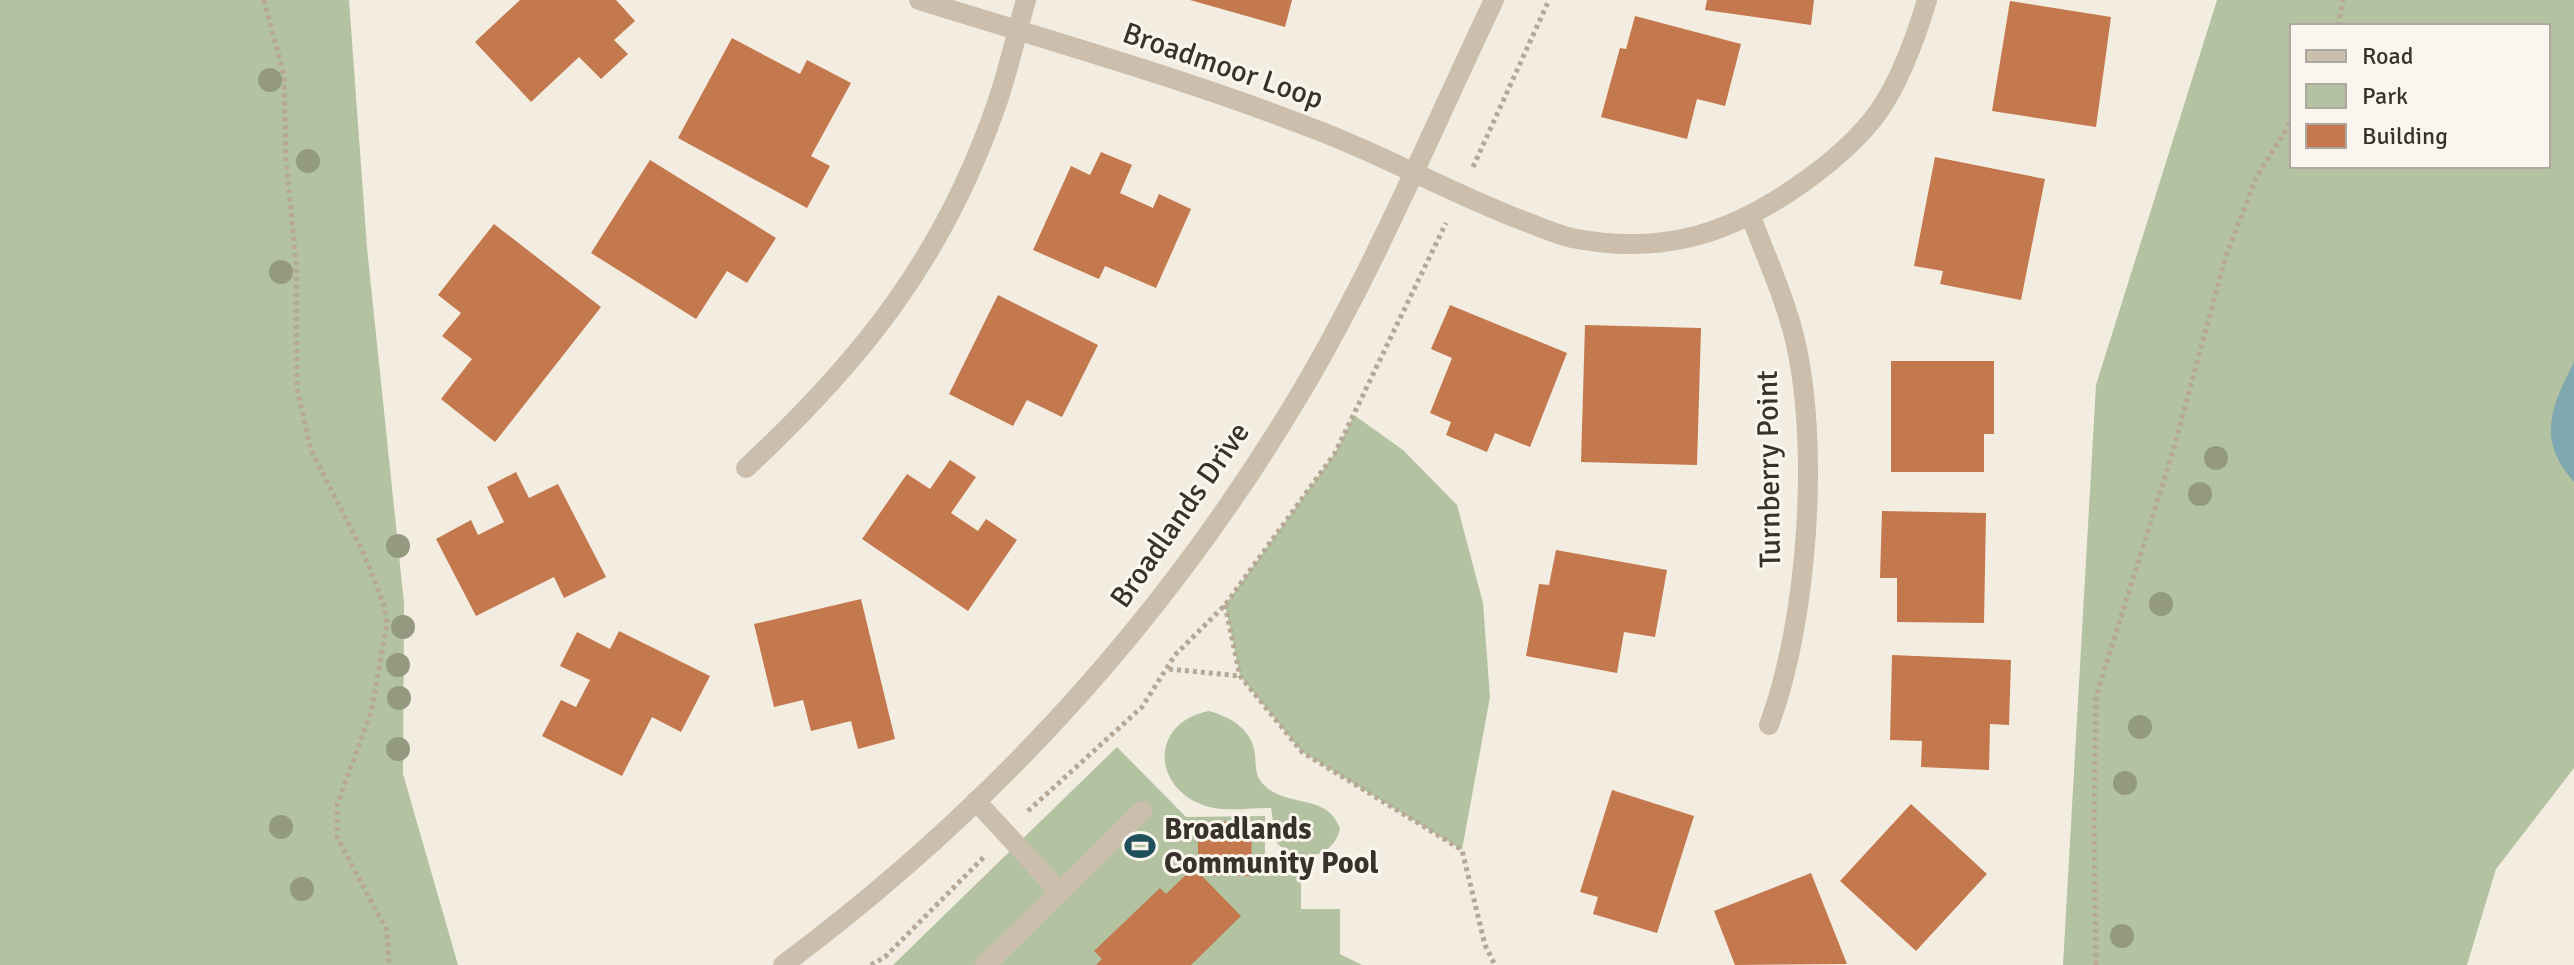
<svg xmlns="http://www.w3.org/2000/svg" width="2574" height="965" font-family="Signika,sans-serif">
<rect width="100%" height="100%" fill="#f3ece0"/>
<path fill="#b3c2a0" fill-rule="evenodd" d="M0,0H349L367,248L404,603L403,774L458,965H0Z
M2217,0H2574V768L2496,869L2467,965H2063L2096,385ZM2292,26H2548V166H2292Z
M1354,415L1403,450L1457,505L1483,603L1490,697L1462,850L1302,752L1240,676L1225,605L1335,453Z
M1209,711C1231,717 1253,730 1255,755C1256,766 1255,776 1263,784C1287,809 1326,792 1340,828C1334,860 1296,864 1276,842L1271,808C1251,807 1222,813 1203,805C1151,786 1151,722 1209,711Z
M1117,747L1186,817L1265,816V874L1301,875V909H1340V954L1362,965H893Z"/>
<path fill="#7fa8b0" d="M2574,362V482C2536,440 2551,407 2574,362Z"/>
<path fill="#c4784d" d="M520,0H616L635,21L614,40L628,54L601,79L579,57L531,102L475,42Z
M1190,0H1292L1285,27Z
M1707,0H1814L1811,25L1705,10Z
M2010,1L2111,17L2096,127L1992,111Z
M1635,16L1741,44L1725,106L1697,99L1687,139L1601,117L1620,48L1626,49Z
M732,38L800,74L807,60L851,83L811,156L830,166L807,208L678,138Z
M1101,152L1132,165L1120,193L1153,208L1159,194L1191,209L1156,288L1105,266L1099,279L1033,250L1071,166L1090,175Z
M1935,157L2045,179L2021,300L1940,284L1943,271L1914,266Z
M650,160L776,238L747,283L727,271L696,319L591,253Z
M494,224L601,307L495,442L441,399L472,359L442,336L461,313L438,295Z
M998,295L1098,345L1062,417L1027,400L1013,426L949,394Z
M1450,305L1567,353L1530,447L1495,433L1487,452L1446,435L1451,422L1430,413L1452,358L1431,349Z
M1585,325L1701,328L1697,465L1581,462Z
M1891,361H1994V434H1984V472H1891Z
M950,460L976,477L951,513L978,531L986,519L1017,540L968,611L862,539L907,474L930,489Z
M516,472L529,498L558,484L606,577L564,598L554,577L476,616L436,539L471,520L478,535L504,522L487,487Z
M1882,511L1986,513L1984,623L1897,622V578H1880Z
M1556,550L1667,570L1655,637L1624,632L1617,673L1526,656L1539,584L1549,585Z
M861,599L895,739L858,749L851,721L811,731L803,700L774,707L754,624Z
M619,631L710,676L681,732L652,717L622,776L542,736L561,700L576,707L590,680L560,666L577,632L610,649Z
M1892,655L2011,660L2009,725L1990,724L1989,770L1921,767L1922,741L1890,740Z
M1612,790L1694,816L1657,933L1593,914L1598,897L1580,892Z
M1911,804L1987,874L1916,951L1840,881Z
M1251,821L1252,876H1202L1241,916L1191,965H1096L1102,959L1094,951L1160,888L1166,894L1193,868L1198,873V822Z
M1811,873L1847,964L1735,965L1714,911Z"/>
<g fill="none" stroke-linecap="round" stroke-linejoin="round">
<path stroke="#b7a896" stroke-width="5" stroke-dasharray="4 4" stroke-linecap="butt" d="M264,0L284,76L286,159L296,264L297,389L311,450L364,554L384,605L387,624L371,712L337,805V837L387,931L389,965
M2338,26L2343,0
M1473,167L1549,0
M1225,605L1240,676L1302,752L1462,850L1485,945L1495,965
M1169,669L1240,676
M1028,811L1142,707L1175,655L1225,605L1335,453L1446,223
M871,965L885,957L985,856
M2096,965L2094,824L2096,697L2173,451L2225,259L2256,178L2292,120"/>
<path stroke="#cbbeac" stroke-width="20" d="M976,801L1060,892L1142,811
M985,965L1060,892"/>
<path stroke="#cbbeac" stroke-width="20" d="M919,0C1054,42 1190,80 1322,132C1389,158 1453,194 1521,220C1538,226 1555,234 1572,238C1663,256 1731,234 1805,181C1833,161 1859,139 1879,111C1901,79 1916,37 1927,0
M1751,217C1765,254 1783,293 1793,332C1821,439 1808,621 1769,725
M746,468C862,360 943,258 996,106C1008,72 1016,35 1026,0
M783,965C994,808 1169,615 1303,389C1376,265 1432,130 1494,0"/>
</g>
<g fill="#939a7f">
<circle cx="270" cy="80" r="12"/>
<circle cx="308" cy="161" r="12"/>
<circle cx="281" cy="272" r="12"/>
<circle cx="2216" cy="458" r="12"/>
<circle cx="2200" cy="494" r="12"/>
<circle cx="398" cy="546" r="12"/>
<circle cx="2161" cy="604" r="12"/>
<circle cx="403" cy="627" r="12"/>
<circle cx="398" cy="665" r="12"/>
<circle cx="399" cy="698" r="12"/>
<circle cx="2140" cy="727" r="12"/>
<circle cx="398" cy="749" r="12"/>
<circle cx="2125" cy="783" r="12"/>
<circle cx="281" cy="827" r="12"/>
<circle cx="302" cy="889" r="12"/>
<circle cx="2122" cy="936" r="12"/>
</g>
<defs>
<g id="stadium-bare" transform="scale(2.4)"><path d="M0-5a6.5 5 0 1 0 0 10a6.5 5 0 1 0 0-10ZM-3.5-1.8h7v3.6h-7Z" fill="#20505b" stroke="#faf6ed" stroke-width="2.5" paint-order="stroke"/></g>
</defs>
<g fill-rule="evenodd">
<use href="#stadium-bare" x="1140" y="846"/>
</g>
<g text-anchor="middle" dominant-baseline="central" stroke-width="6" stroke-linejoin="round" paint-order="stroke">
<g font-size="30" fill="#39312b" stroke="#faf6ed">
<text transform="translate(1223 66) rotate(19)">Broadmoor Loop</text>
<text transform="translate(1769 469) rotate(-91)">Turnberry Point</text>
<text transform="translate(1180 515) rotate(-55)">Broadlands Drive</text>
</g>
<g font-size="30" font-weight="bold" fill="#39312b" stroke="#faf6ed" text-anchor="start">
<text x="1164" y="829">Broadlands<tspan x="1164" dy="34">Community Pool</tspan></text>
</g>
</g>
<rect x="2290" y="24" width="260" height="144" fill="#faf6ed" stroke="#ada79f" stroke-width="2"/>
<rect x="2306" y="50" width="40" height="12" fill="#cbbeac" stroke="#ada79f" stroke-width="2"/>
<text x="2362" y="64" font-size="24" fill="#39312b">Road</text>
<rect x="2306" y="84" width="40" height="24" fill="#b3c2a0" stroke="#ada79f" stroke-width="2"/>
<text x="2362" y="104" font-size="24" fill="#39312b">Park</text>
<rect x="2306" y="124" width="40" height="24" fill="#c4784d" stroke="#ada79f" stroke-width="2"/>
<text x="2362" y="144" font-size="24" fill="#39312b">Building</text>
</svg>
